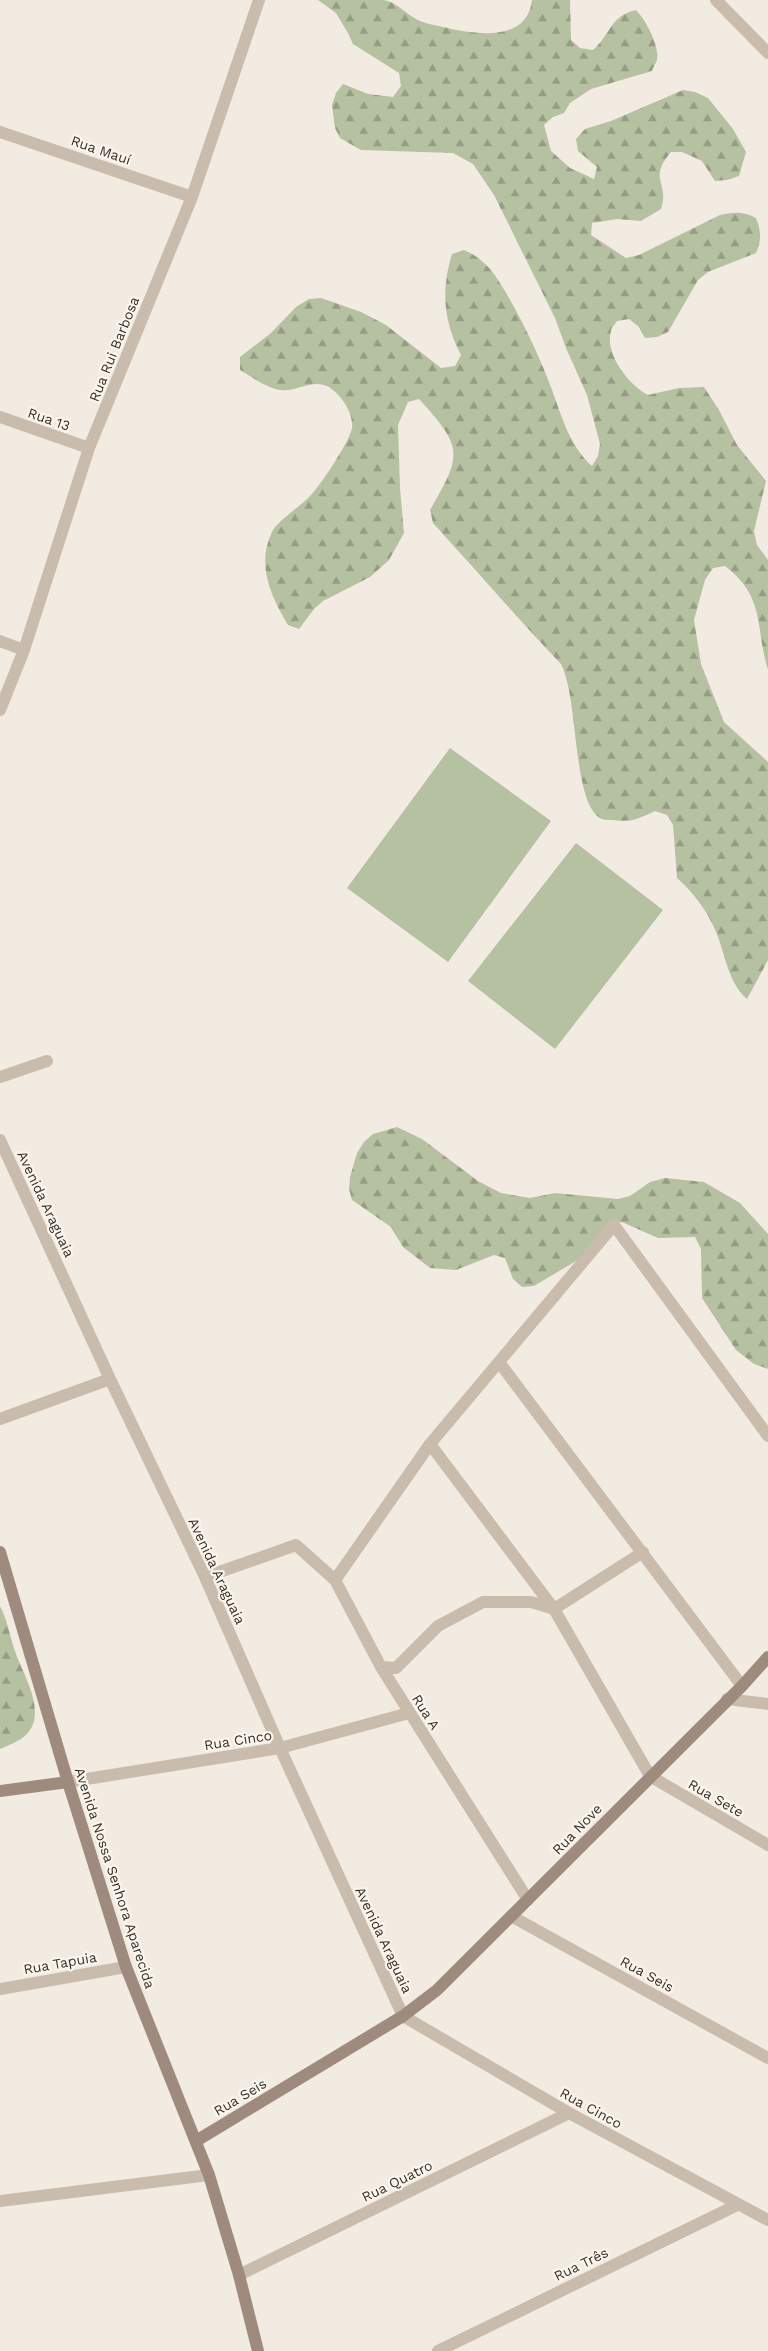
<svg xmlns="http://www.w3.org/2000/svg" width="768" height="2351" font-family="'Work Sans',sans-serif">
<defs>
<pattern id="forest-firs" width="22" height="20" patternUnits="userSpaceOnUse" patternTransform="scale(1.25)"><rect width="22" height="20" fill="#b5c1a1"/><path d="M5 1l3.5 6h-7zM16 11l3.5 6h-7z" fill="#949d83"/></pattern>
</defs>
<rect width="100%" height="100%" fill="#f2ebe1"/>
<path fill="url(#forest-firs)" d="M318,0C340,0 363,0 384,0C397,2 408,16 420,21C427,24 436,25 443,27C473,34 527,44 532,0H570L571,40L580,48L593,50C611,34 610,16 636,10C645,19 660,46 657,60C656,63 653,67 652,71L591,89L570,103L564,113L553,117L544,125L551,151L570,168L594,179L597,167L578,151L576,139L585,129L611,121L683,90L695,92L708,98L733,129L746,152L739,176L727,180L715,181L702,161L682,152H671C647,180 670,182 661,209L641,221L617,219L592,223L591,235L626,258L639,255L720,215C734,212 743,211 756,218C761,231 762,240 756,253L708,272L698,280L668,332L657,337L645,338L639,327L629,319L617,321C615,324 611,328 611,331C604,354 630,386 648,395L679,388L704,387L719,410L737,445L766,481L754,531L757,545L768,560V670C755,628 766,597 725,566L713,568L705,580L694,620L701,664L724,722L768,762V960L747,999C729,984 725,955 717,934C708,912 694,893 677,878L673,825L667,815L655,811C635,820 633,822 611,820C607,820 603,820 600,818C572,801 579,699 561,664C517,618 476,570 433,523L430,510C462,455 464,448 419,399L408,402L398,425L400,488L404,533L389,560L370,577L323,601L314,609L299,629L288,625C271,597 256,565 272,532C277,521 301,506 310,496C320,486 350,441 352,428C354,413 341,395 329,387C313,378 297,392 281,390C266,388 252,377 240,370V357L271,333L296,307L309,299L321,298L361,312L386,325L441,368L455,366L461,355C443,320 441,291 452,254L464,250C476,255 486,263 494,274C513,301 537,350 549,382C560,410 568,445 592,466L598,456L600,444L587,395L566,348L555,318L494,195L473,164L453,153L361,150L340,138L335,128L332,105L336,93L343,84L368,94L393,97L401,86L399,73L353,44L348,33L336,13Z
M397,1127L422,1139L478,1181L501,1193L530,1198L555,1193L618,1199L630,1196L650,1182L665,1178L704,1182L740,1203L768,1234V1369L754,1364L736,1350L702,1298L701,1249L695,1237L658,1238L622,1222L611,1224L586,1255L534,1286L522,1287L513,1279L505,1258L494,1255L456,1270L430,1268L403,1247L391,1227L352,1200L349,1189L350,1177L357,1153L364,1142L373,1134Z
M0,1606C8,1621 10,1638 16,1654C24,1676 47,1712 27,1734C20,1741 9,1745 0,1749Z"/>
<path fill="#b5c1a1" d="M450,748L551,821L448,962L347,888Z
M576,843L663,910L555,1049L468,981Z"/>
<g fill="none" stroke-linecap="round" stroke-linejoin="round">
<path stroke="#cabcad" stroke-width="12" d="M716,0L768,53
M0,132L192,197
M0,417L89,448
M0,641L24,650
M0,710L24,650L89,448L192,197L259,0
M0,1077L47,1061
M0,1140L110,1379L205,1577L280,1748L403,2016L569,2113L768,2220
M499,1362L742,1686
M0,1419L110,1379
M430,1444L554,1609L650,1776L768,1845
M205,1577L296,1545L335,1580L381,1667L528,1900
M335,1580L430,1444L614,1225L768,1436
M381,1667L396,1668L438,1626L483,1602H531L554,1609L643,1552
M727,1699L768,1704
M68,1782L280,1748L409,1713
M511,1916L768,2058
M0,1989L126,1967
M0,2201L209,2175
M239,2275L569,2113
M438,2351L737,2205"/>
<path stroke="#9e8b7e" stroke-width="12" d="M0,1552L68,1782L126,1967L209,2175L239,2275L258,2351
M0,1791L68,1782
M196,2141L403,2016L437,1990L742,1686L768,1657"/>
</g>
<g text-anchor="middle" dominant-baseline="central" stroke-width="4.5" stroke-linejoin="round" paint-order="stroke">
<g font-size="14" fill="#39302b" stroke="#faf5ed">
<text transform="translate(101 150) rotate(19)">Rua Mauí</text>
<text transform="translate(114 349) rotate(-68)">Rua Rui Barbosa</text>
<text transform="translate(49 419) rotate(19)">Rua 13</text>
<text transform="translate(46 1204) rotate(65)">Avenida Araguaia</text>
<text transform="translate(217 1571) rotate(65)">Avenida Araguaia</text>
<text transform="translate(426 1712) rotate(58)">Rua A</text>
<text transform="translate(238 1740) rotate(-9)">Rua Cinco</text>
<text transform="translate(716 1798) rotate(30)">Rua Sete</text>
<text transform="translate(577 1829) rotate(-46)">Rua Nove</text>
<text transform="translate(115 1878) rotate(72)">Avenida Nossa Senhora Aparecida</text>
<text transform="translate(384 1940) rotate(65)">Avenida Araguaia</text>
<text transform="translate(60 1963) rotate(-10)">Rua Tapuia</text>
<text transform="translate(647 1974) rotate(29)">Rua Seis</text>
<text transform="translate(240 2097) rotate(-31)">Rua Seis</text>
<text transform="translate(591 2108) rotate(29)">Rua Cinco</text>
<text transform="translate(397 2181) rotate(-26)">Rua Quatro</text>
<text transform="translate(581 2264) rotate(-26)">Rua Três</text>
</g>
</g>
</svg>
